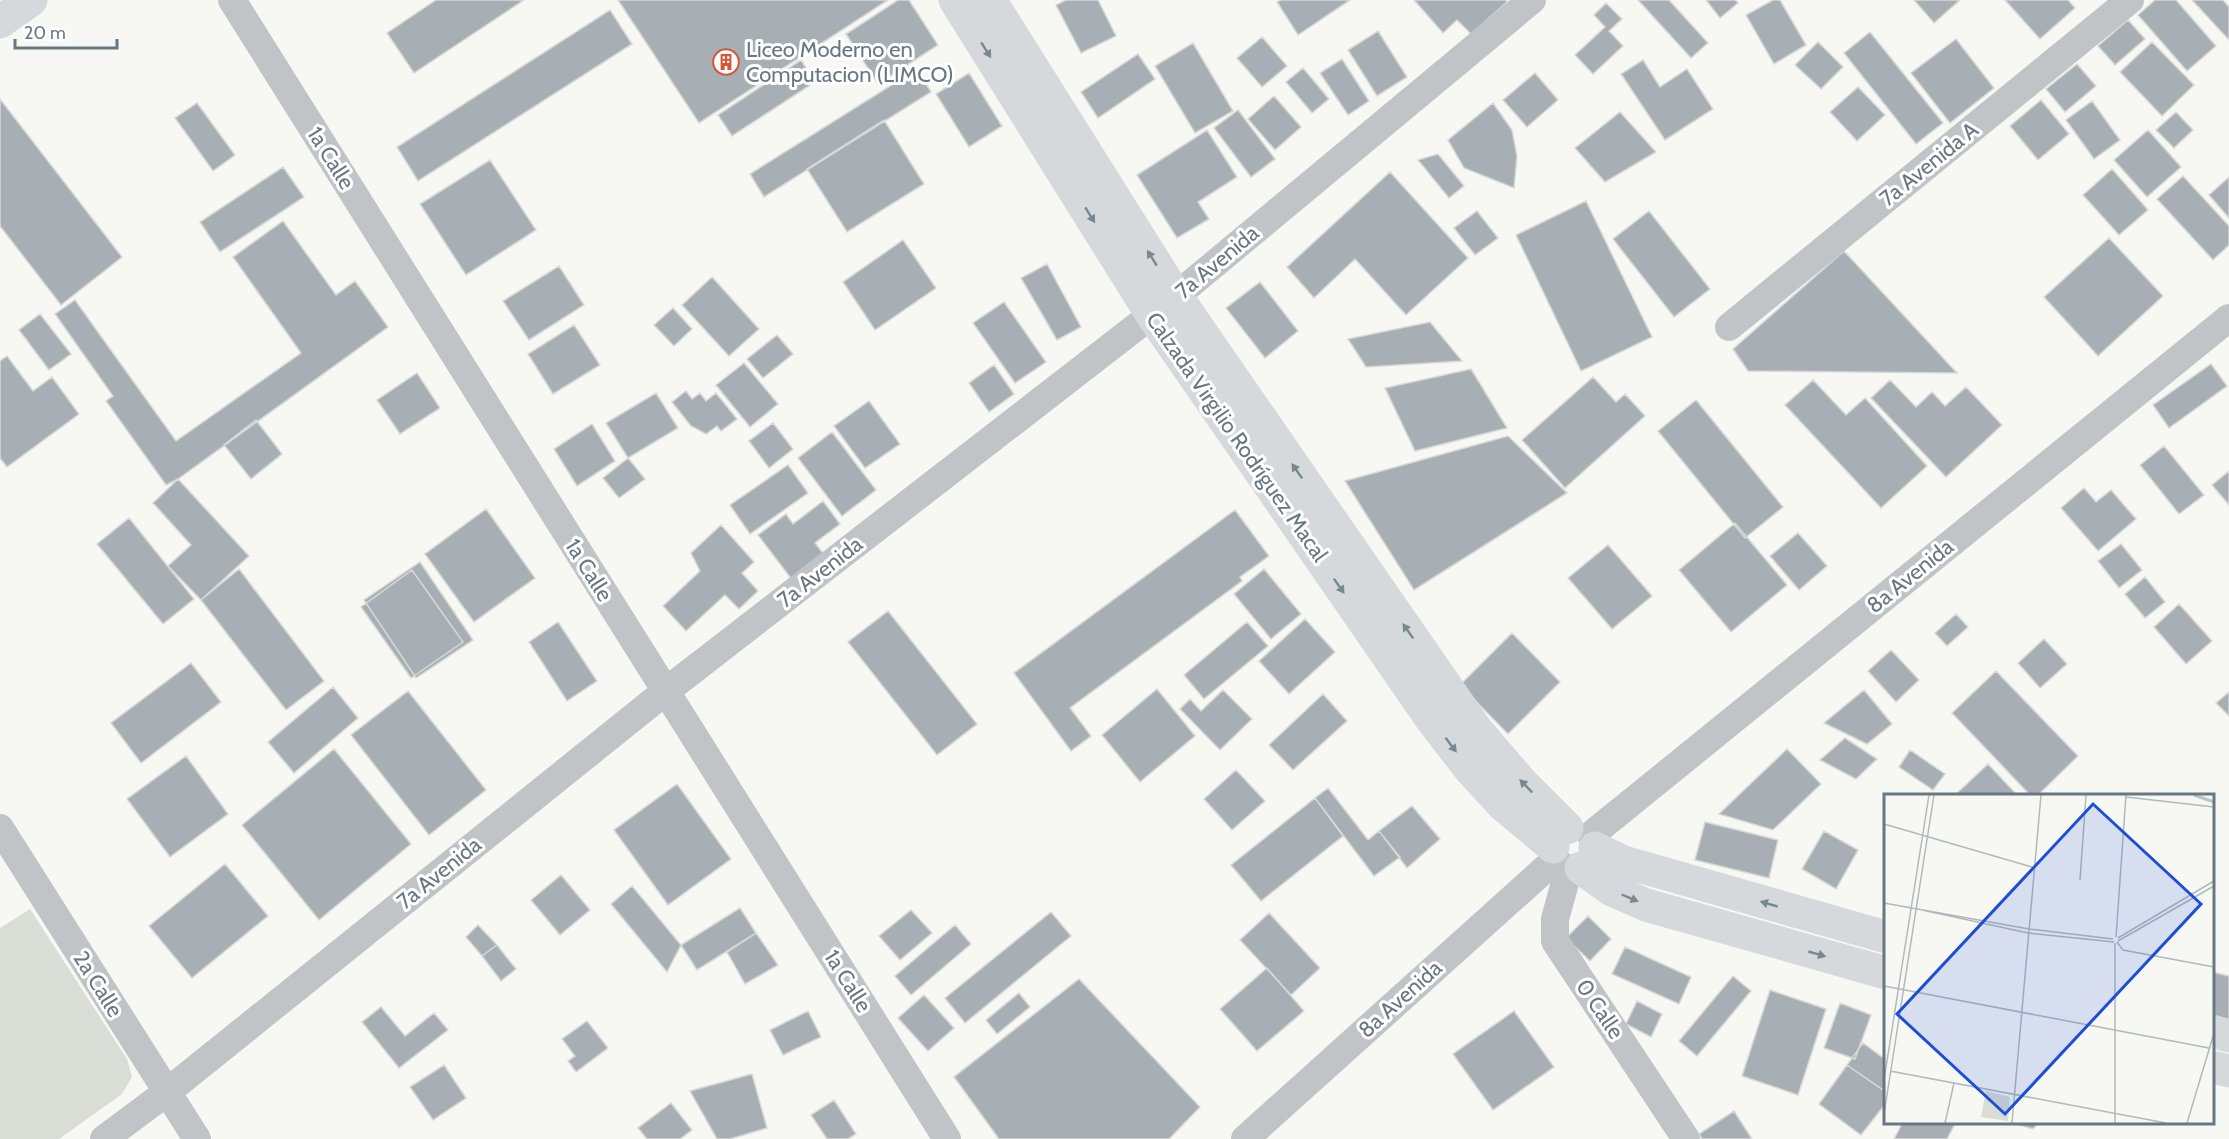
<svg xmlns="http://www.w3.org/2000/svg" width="2229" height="1139" font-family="Cabin,sans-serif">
<rect width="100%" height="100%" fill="#f7f7f4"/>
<path fill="#d9ddd5" d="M30,909L127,1059L132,1077L122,1094L59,1139H0V928Z"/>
<path fill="#a8afb4" stroke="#d8d8d6" stroke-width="1.5" d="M436,0H524L414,73L387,33Z
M618,0H888L699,123Z
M898,0H909L938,45L878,84L846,34Z
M1066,0H1098L1116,36L1081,53L1056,5Z
M1281,0H1350L1298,35L1277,2Z
M1414,0H1506L1507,2L1471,34L1457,20L1443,33Z
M1638,0H1669L1708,43L1691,58Z
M1706,0H1735L1738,3L1720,18Z
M1773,0H1780L1806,45L1774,64L1746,15Z
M1914,0H1960L1934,23Z
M2005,0H2068L2075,8L2040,39Z
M2155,0H2176L2216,46L2187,71L2138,15Z
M2192,0H2223L2229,7V40Z
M1606,3L1622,19L1609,31L1623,46L1593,74L1575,55L1605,27L1594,15Z
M610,10L632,44L418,181L397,147Z
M2128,20L2145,39L2115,65L2098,46Z
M1378,31L1407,77L1377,96L1348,50Z
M1870,32L1943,123L1916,144L1844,53Z
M1262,37L1287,66L1262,87L1237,58Z
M1956,39L1994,88L1950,123L1911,73Z
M1818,42L1843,67L1821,89L1795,65Z
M2152,42L2194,85L2162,116L2120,72Z
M1193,43L1233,111L1195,133L1155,66Z
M1138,54L1155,79L1098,118L1081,92Z
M1342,59L1369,101L1348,115L1320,73Z
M801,60L815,82L732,136L718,115Z
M1643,60L1660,87L1687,69L1713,109L1665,140L1621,74Z
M2077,64L2096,86L2065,112L2046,89Z
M1303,68L1329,99L1312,113L1286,82Z
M917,69L931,92L764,197L750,174Z
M969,73L1002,126L969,147L936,94Z
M1535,73L1558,100L1527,127L1503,100Z
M1858,87L1885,115L1857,141L1830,112Z
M1274,96L1301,127L1275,150L1248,119Z
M0,99L122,257L61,305L0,226Z
M2041,100L2069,134L2038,160L2010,126Z
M2092,101L2120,140L2094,159L2066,120Z
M197,103L235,155L213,171L175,118Z
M1493,103L1512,130L1517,156L1514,188L1464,168L1448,140Z
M1238,110L1275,159L1251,177L1214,128Z
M1620,112L1656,152L1605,182L1575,148Z
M2176,112L2193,130L2174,148L2156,130Z
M884,120L924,184L847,232L807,169Z
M1207,130L1237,177L1198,202L1209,219L1177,238L1137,175Z
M2148,130L2181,167L2147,197L2114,160Z
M1438,154L1464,186L1449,198L1418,160Z
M490,160L536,230L466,275L420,204Z
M283,167L304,197L220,252L200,222Z
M2112,169L2148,210L2119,235L2083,195Z
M1390,172L1468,258L1406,315L1355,259L1314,298L1287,267Z
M2183,176L2229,226V245L2213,260L2157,199Z
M2229,177V218L2209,195Z
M1586,201L1652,337L1581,371L1516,235Z
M1477,211L1498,238L1475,255L1454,228Z
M1649,211L1710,289L1674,317L1613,239Z
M283,221L336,295L355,281L388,327L178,479L166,485L106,401L113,396L55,314L75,300L176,441L301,353L233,257Z
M2109,238L2163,296L2098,356L2044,297Z
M903,240L936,288L875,330L843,282Z
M1844,251L1957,373L1748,371L1733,349Z
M1047,264L1081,327L1057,340L1021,278Z
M559,266L584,305L529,340L503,301Z
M712,277L759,329L729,356L682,305Z
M1260,282L1298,331L1265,358L1226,308Z
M1004,302L1046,362L1015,383L973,323Z
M673,308L692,329L674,346L654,325Z
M40,314L71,354L49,370L19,330Z
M1430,322L1462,361L1366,367L1348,339Z
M574,325L600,365L553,394L528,354Z
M777,335L793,354L763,378L747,359Z
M7,356L33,391L52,377L79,414L7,467L0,458V361Z
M744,363L778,404L750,427L716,385Z
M2211,364L2227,386L2169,428L2153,405Z
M994,365L1014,394L989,412L969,383Z
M1471,369L1507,428L1415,451L1385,388Z
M417,373L440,408L400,434L377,400Z
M1593,377L1616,402L1625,394L1645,416L1565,488L1522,440Z
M1813,380L1846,415L1865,398L1927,466L1881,508L1785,405Z
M1890,380L1916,407L1932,392L1945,406L1966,387L2002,425L1946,477L1871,398Z
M686,391L692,399L700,393L706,401L716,393L737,419L721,431L717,426L706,434L691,426L672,402Z
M656,393L678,428L628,458L606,423Z
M1696,400L1783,507L1745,538L1658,431Z
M869,401L900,444L865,468L834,426Z
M256,420L282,454L251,479L224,445Z
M773,423L793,449L769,468L749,441Z
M592,424L615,461L577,486L554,449Z
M832,432L876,490L842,516L798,458Z
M1508,436L1567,493L1414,590L1345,481Z
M2164,446L2204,495L2179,514L2140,465Z
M628,458L645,479L619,498L603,478Z
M788,465L808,493L750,534L730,505Z
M2229,471V505L2212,485Z
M178,479L249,556L201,600L168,566L191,545L153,503Z
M2084,488L2096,502L2111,490L2136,519L2098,551L2061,508Z
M823,501L840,524L815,543L825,556L793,581L758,535L786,514L793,524Z
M486,509L535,578L474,622L425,554Z
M1235,510L1269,556L1240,577L1242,581L1070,708L1091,736L1071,751L1014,673Z
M129,518L194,599L163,624L97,544Z
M1735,523L1787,585L1731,632L1679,570Z
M721,525L754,562L742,573L758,591L739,609L725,595L686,631L663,606L700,571L691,553Z
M1798,533L1827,566L1799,590L1770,556Z
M2121,544L2142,570L2119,588L2098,561Z
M1608,545L1652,596L1612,629L1568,578Z
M420,562L473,640L416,678L364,600Z
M239,569L324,681L286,710L201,600Z
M1264,569L1301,614L1271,639L1234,594Z
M412,570L463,642L411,678L361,607Z
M2145,577L2165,602L2145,618L2125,594Z
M2179,604L2212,641L2186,664L2154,627Z
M888,611L977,724L937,755L848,642Z
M1956,614L1968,627L1947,646L1935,633Z
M1305,619L1335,652L1289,694L1259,661Z
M558,622L597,681L567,701L529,642Z
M1247,622L1268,646L1204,699L1184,675Z
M1512,633L1560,682L1508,734L1460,685Z
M2044,639L2067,664L2040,688L2018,663Z
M1891,650L1919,680L1896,702L1868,671Z
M191,663L221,702L141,763L111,723Z
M1996,671L2078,756L2037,796H2031L1952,713Z
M333,687L358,718L294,773L268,742Z
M1157,689L1195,736L1140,782L1102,735Z
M1223,690L1252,719L1220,750L1180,709L1190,699L1201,711Z
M1864,690L1892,724L1867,744L1824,723Z
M408,691L486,790L429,835L351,735Z
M2229,692V716L2216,703Z
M1323,694L1347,721L1293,770L1269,745Z
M1845,738L1877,759L1856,779L1820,760Z
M334,749L411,844L319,920L242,825Z
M1787,749L1821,784L1773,830L1719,814Z
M1910,750L1945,774L1933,790L1899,767Z
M186,756L228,814L170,857L127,799Z
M1988,764L2018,796H1954Z
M1236,770L1265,801L1232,830L1204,799Z
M677,784L731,859L668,905L614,830Z
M1328,788L1368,840L1379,831L1400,857L1374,876L1315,798Z
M1315,798L1343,836L1261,901L1231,865Z
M1412,806L1440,839L1407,868L1379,831Z
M1705,822L1778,840L1769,878L1695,860Z
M1824,831L1858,850L1836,889L1802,869Z
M225,864L268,916L192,978L149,926Z
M561,875L590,910L560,935L531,900Z
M632,886L681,945L667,972L611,904Z
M740,908L756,933L697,970L681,945Z
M911,910L932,933L900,960L879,936Z
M1051,912L1071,936L965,1023L945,998Z
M1269,913L1320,968L1291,995L1240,940Z
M1588,916L1611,939L1590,961L1566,938Z
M478,925L497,945L482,956L466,937Z
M955,925L971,944L911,995L895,976Z
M756,933L778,965L745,984L727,952Z
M497,945L516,969L501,981L482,956Z
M1625,947L1691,977L1679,1004L1612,974Z
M1267,968L1304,1011L1257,1051L1220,1009Z
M2212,972L2229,976V1020L2212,1015Z
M1733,976L1751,991L1697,1056L1679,1041Z
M1079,979L1200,1107L1169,1139H999L954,1077Z
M1770,990L1826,1009L1798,1095L1742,1076Z
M1019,993L1030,1007L997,1034L986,1020Z
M924,995L954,1028L928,1051L898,1018Z
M1637,1001L1662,1014L1651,1037L1626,1024Z
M1840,1003L1871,1015L1855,1059L1824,1048Z
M381,1007L405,1036L434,1013L448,1030L399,1068L362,1022Z
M808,1011L821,1037L783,1055L770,1030Z
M1514,1011L1554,1067L1493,1110L1453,1054Z
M587,1021L608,1048L576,1072L568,1061L575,1056L562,1039Z
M1863,1043L1886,1060V1092L1847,1065Z
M444,1065L466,1098L433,1120L410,1087Z
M1847,1065L1886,1092V1103L1861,1135L1819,1104Z
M752,1074L767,1128L730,1139H717L690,1091Z
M834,1100L856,1134L848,1139H827L811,1115Z
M671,1103L692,1130L680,1139H647L638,1128Z
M1734,1111L1752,1139H1702L1699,1134Z
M1903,1122H1956L1947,1139H1894Z
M2009,1122H2039L2033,1129Z"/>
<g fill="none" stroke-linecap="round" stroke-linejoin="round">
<path stroke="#c0c4c7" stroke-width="28" d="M232,0L947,1139
M1729,327L2130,0
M0,828L197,1139
M1591,835L2229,318
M1569,868L1555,919V941L1686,1139
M104,1139L167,1092L666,691L1176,296L1532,0
M1245,1139L1556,859"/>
<path stroke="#d5d9dc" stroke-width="33" d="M955,0L1152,315L1432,720L1469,768L1503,805L1553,847
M990,0L1176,296L1475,728L1523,784L1567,828
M0,22L31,0
M1595,848L1624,862L1886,937
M1581,868L1612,890L1646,905L1886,973
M2212,1031L2229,1036
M2212,1067L2229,1071"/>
</g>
<defs><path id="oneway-solid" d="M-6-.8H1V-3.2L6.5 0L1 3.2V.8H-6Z" transform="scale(1.5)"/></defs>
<g fill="#788790">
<use href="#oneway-solid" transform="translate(986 50) rotate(58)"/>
<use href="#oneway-solid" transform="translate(1090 215) rotate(58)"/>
<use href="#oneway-solid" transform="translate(1152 258) rotate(-122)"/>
<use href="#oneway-solid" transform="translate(1297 471) rotate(-125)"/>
<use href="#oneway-solid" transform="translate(1339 586) rotate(55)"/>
<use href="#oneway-solid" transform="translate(1408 631) rotate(-125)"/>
<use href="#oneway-solid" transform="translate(1451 745) rotate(53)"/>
<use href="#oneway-solid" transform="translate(1526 786) rotate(-134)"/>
<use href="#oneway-solid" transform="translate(1630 898) rotate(23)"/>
<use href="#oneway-solid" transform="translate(1769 904) rotate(-164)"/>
<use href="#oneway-solid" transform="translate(1817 954) rotate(16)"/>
</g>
<defs>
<g id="building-ring" transform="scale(1.35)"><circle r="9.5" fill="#fff" stroke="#d45636" stroke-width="1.5"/><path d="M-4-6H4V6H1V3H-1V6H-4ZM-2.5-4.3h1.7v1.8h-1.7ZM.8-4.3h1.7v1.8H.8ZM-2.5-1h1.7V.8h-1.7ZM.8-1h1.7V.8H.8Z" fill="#d45636"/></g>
</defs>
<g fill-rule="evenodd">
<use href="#building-ring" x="726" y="62"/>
</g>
<g text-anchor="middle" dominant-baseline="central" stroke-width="6" stroke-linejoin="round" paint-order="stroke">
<g font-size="22" fill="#687882" stroke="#fff" text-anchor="start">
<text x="746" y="49">Liceo Moderno en<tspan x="746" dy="25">Computacion (LIMCO)</tspan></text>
</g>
<g font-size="22" fill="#687882" stroke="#fff">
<text transform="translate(331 158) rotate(58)">1a Calle</text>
<text transform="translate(1929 164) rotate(-39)">7a Avenida A</text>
<text transform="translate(1217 262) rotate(-40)">7a Avenida</text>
<text transform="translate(1237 437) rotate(55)">Calzada Virgilio Rodríguez Macal</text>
<text transform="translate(589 570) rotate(58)">1a Calle</text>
<text transform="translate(820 572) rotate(-38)">7a Avenida</text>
<text transform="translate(1910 576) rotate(-39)">8a Avenida</text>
<text transform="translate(439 873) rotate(-39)">7a Avenida</text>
<text transform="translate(848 981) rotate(58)">1a Calle</text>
<text transform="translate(98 984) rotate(58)">2a Calle</text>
<text transform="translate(1400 999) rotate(-42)">8a Avenida</text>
<text transform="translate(1600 1009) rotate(56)">0 Calle</text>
</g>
</g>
<g transform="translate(1884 794)">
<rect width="330" height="330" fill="#f7f7f4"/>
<path d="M102,297L126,303L124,327L97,323Z" fill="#d9ddd5"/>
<path fill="none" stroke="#bac4c8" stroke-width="3" d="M310,1L330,8"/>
<path fill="none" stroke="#b1b9bc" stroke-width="1.5" d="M242,3L330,13M0,30L148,73M196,86L202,1M0,109L145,135L229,145M38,116L144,139L230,148M232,143L242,1M234,144L330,87M234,147L330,92M233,148L239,156L330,173M0,192L325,254M6,277L282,329M0,286L45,1M0,320L50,1M61,329L70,289M128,329L157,1M231,329V149M303,329L330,239"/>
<path fill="#1d4ed8" fill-opacity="0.15" stroke="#1d4ed8" stroke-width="3" d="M209,10L317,110L121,320L13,220Z"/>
<rect width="330" height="330" fill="none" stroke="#687882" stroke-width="3"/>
</g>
<path d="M15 39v9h102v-9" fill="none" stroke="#687882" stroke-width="3"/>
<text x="24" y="39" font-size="18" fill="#687882" stroke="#ffffff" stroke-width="4.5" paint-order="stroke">20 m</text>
</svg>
